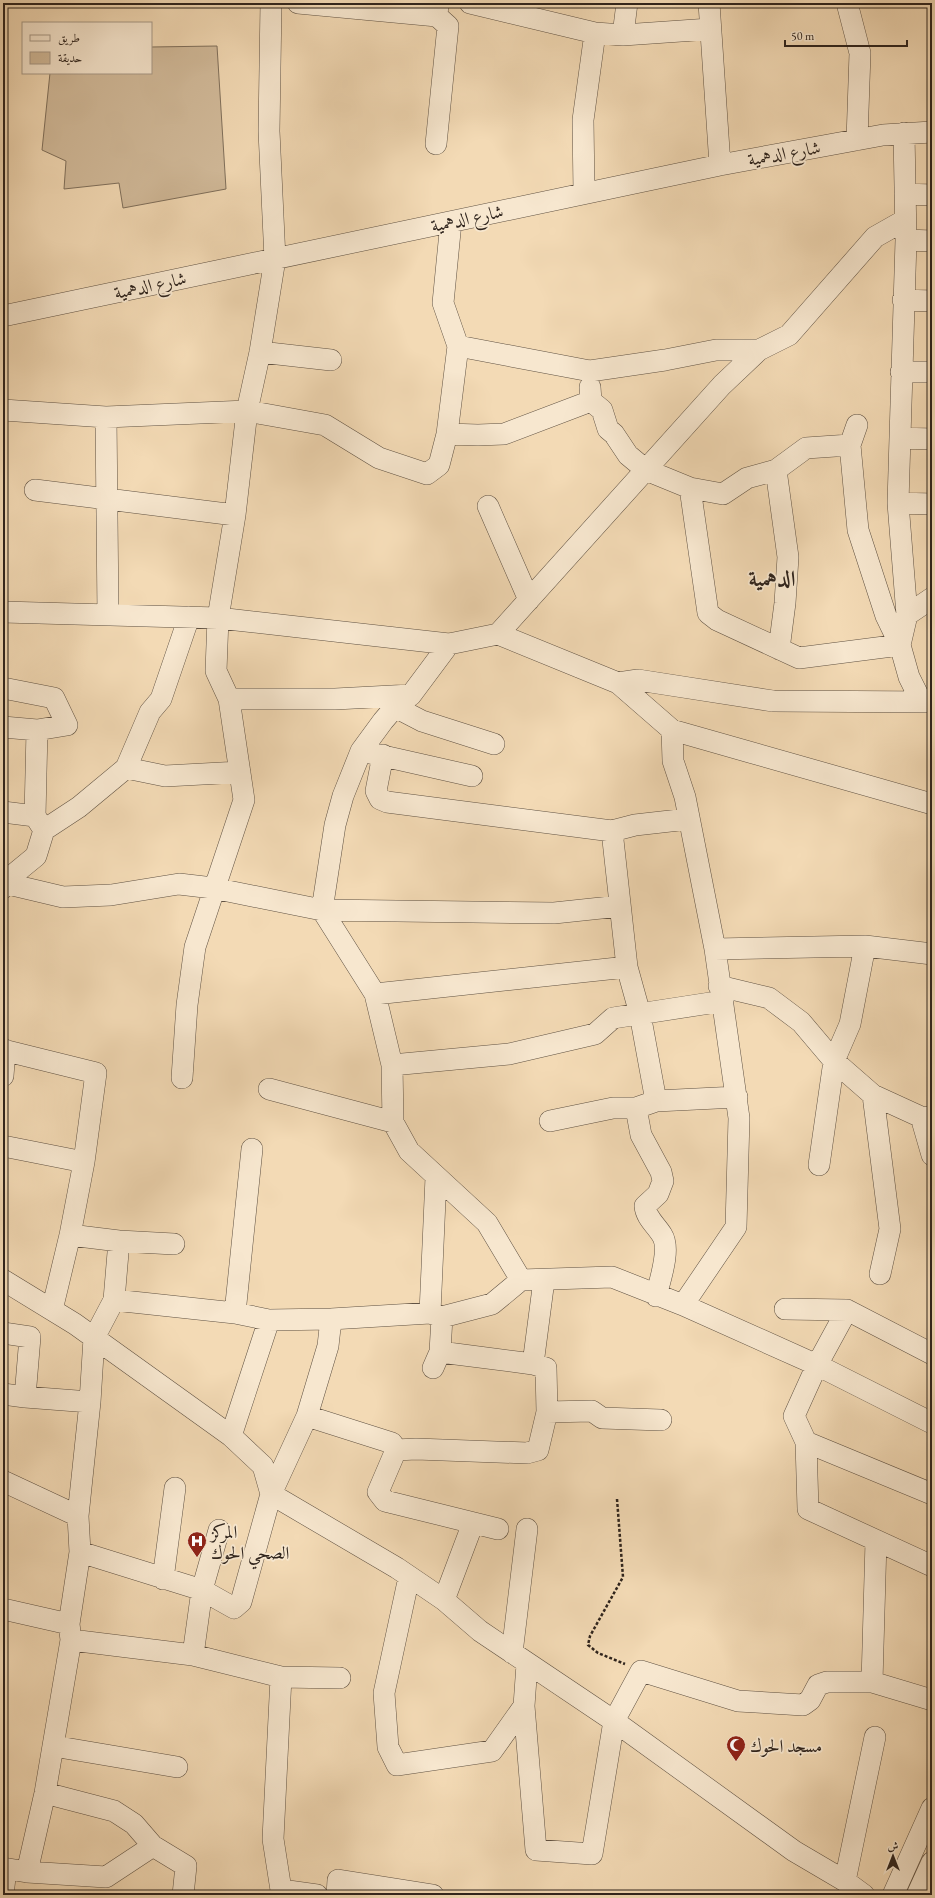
<svg xmlns="http://www.w3.org/2000/svg" width="935" height="1898" font-family="'EB Garamond',Amiri,serif">
<rect width="100%" height="100%" fill="#f3dab5"/>
<filter id="stains"><feTurbulence type="fractalNoise" baseFrequency=".005" numOctaves="4"/><feColorMatrix values="0 0 0 0 .2 0 0 0 0 .09 0 0 0 0 .02 0 0 0 .5 -.17"/></filter>
<radialGradient id="worn" r=".72"><stop offset=".6" stop-color="#630" stop-opacity="0"/><stop offset="1" stop-color="#630" stop-opacity=".3"/></radialGradient>
<path fill="#d2bb9b" stroke="#80705c" d="M217,46L226,189L123,208L119,183L64,189L66,161L42,150L50,73H151V47Z"/>
<g fill="none" stroke-linecap="round" stroke-linejoin="round">
<g stroke="#605243" stroke-width="22">
<path id="minor" d="M271,3L269,131L275,259L260,352L247,411L235,515L218,618L216,671L229,699H335L411,695
M298,3L437,16L438,3
M470,3L595,33L623,35L710,29
M709,3L720,165
M847,3L860,53L857,140
M623,35L627,3
M904,133L906,240L898,503L907,615L900,645L909,677L921,701
M436,144L448,26L437,16
M584,192L583,120L595,33
M905,194L932,195
M906,240L932,241
M903,300L932,301
M3,316L720,165L883,135L932,132
M458,346L590,371L665,360L716,350H759
M260,352L331,360
M901,372H932
M591,401L602,410L608,429L614,434L628,455L646,470L690,488L723,494L747,478L776,470L806,448L850,445
M3,410L106,417L247,411L325,425L379,458L427,474L439,465L447,434L458,346L443,303L451,222
M106,417L108,615
M447,434L478,435L504,434L591,401L590,387
M900,438L932,439
M776,470L788,557L785,603L779,649
M690,488L708,613L717,620L799,658L900,645L886,616L858,530L850,445L857,425
M35,490L235,515
M898,503L932,504
M488,506L529,600
M3,612L218,618L449,644L498,634L618,683L672,730L932,804
M907,615L932,598
M498,634L722,385L759,350L789,335L875,237L905,220
M449,644L411,695L395,707L383,721L361,751L343,796L335,825L322,910L375,994L392,1065L393,1122L409,1151L487,1223L521,1280L612,1277L683,1305L817,1365L932,1423
M618,683L638,680L773,701L932,702
M3,688L54,698L67,725L37,730L3,727
M395,707L422,721L494,744
M672,730L673,761L685,797L715,949L739,1118L736,1227L683,1305
M370,753L472,776
M383,755L376,791L380,799L387,802L612,831L635,825L688,819
M126,768L165,776L240,772
M3,812L35,816
M44,830L79,807L126,768L150,712L161,699L189,617
M612,831L627,967L640,1014L656,1101
M3,883L36,856L44,830L35,816L37,730
M3,888L4,883L63,897L111,895L179,884L213,888L322,910L554,913L620,906
M715,949L865,946L932,954
M719,986L769,998L801,1022L834,1061L873,1095L921,1117L932,1118
M375,994L627,967
M3,1050L96,1073L84,1162L70,1235L119,1241L174,1244
M392,1065L509,1054L595,1034L613,1018L723,1001
M3,1076L5,1050
M182,1078L187,1005L195,947L244,800L229,699
M269,1089L393,1122
M873,1095L890,1229L880,1274
M636,1108L641,1135L661,1172L663,1181L658,1194L645,1206C646,1218 656,1225 662,1235C671,1249 660,1280 656,1296
M921,1117L932,1155
M550,1121L613,1108H636L656,1101L737,1097
M3,1146L84,1162
M819,1165L834,1061L850,1024L865,946
M3,1280L75,1324L231,1436L263,1466L271,1494L397,1568L444,1600L480,1631L614,1721L794,1851L845,1881L864,1895
M114,1300L235,1313L269,1320L331,1319L430,1313L442,1317L492,1304L521,1280
M785,1309L847,1310L932,1354
M52,1310L70,1235
M847,1310L817,1365L794,1416L806,1442L932,1494
M235,1313L252,1149
M430,1313L436,1177
M3,1333L30,1337L25,1397
M533,1364L544,1280
M433,1368L440,1352L442,1317
M3,1394L25,1397L90,1402
M547,1412L592,1411L602,1418L661,1420
M307,1416L392,1443L396,1450
M231,1436L269,1320
M806,1442L808,1509L932,1566
M396,1450L416,1449L527,1453L538,1450L547,1412L546,1368L533,1364L440,1352
M396,1450L378,1492L385,1501L498,1529
M3,1481L78,1516
M876,1541L872,1682L932,1700
M80,1552L202,1590L234,1608L241,1602L271,1494L307,1416L328,1346L331,1319
M409,1577L384,1693L388,1747L397,1765L492,1751L524,1706
M163,1579L175,1488
M444,1600L473,1523
M3,1609L69,1624
M71,1640L193,1655L281,1677L340,1678
M512,1653L527,1529
M193,1655L202,1590L219,1530
M527,1664L524,1706L536,1850L592,1854L614,1721L641,1671L738,1701L803,1705L810,1700L818,1685L827,1682H872
M281,1677L273,1839L281,1890L317,1895
M53,1746L177,1767
M45,1793L114,1811L134,1824L153,1846
M3,1868L27,1872L106,1877L153,1846L186,1866L183,1895
M27,1872L45,1793L71,1640L69,1624L80,1552L78,1516L90,1402L94,1338L114,1300L119,1241
M845,1881L875,1737
M3,1895L6,1869
M337,1895L338,1880L433,1895
M893,1895L932,1808
M917,1895L932,1862"/>
</g>
<path stroke="#2f241d" stroke-width="2.5" stroke-dasharray="3 2" stroke-linecap="butt" d="M617,1499L623,1577L590,1636L588,1645L598,1653L625,1664"/>
<use href="#minor" stroke="#f7e7cf" stroke-width="21"/>
</g>
<defs>
<g id="hospital-pin" transform="scale(1)"><path d="M0 17L-7.5 6A9.5 9.5 0 1 1 7.5 6Z" fill="#8f2418" stroke="#f7e7cf"/><path d="M-5-5h3v3.5h4V-5h3V5h-3V1.5h-4V5h-3Z" fill="#fff"/></g>
<g id="mosque-pin" transform="scale(1)"><path d="M0 17L-7.5 6A9.5 9.5 0 1 1 7.5 6Z" fill="#8f2418" stroke="#f7e7cf"/><path d="M3.5-4.9A6 6 0 1 0 3.5 4.9A5 5 0 1 1 3.5-4.9Z" fill="#fff"/></g>
</defs>
<g fill-rule="evenodd">
<use href="#hospital-pin" x="197" y="1541"/>
<use href="#mosque-pin" x="736" y="1745"/>
</g>
<g text-anchor="middle" dominant-baseline="central" stroke-width="3.5" stroke-linejoin="round" paint-order="stroke">
<g font-size="18" fill="#2f241d" stroke="#f7e7cf">
<text transform="translate(784 153) rotate(-10)">شارع الدهمية</text>
<text transform="translate(467 218) rotate(-12)">شارع الدهمية</text>
<text transform="translate(150 285) rotate(-12)">شارع الدهمية</text>
</g>
<g font-size="18" fill="#2f241d" stroke="#f7e7cf" text-anchor="start">
<text x="211" y="1531">المركز<tspan x="211" dy="21">الصحي الحوك</tspan></text>
<text x="750" y="1745">مسجد الحوك</text>
</g>
<g font-size="22" font-weight="bold" fill="#2f241d" stroke="#f7e7cf">
<text x="772" y="578">الدهمية</text>
</g>
</g>
<rect width="935" height="1898" fill="none" stroke="#f3dab5" stroke-width="16"/>
<rect x="4" y="4" width="927" height="1890" fill="none" stroke="#2f241d" stroke-width="2"/>
<rect x="8" y="8" width="919" height="1882" fill="none" stroke="#2f241d"/>
<rect x="22" y="22" width="130" height="52" fill="#f7e7cf" stroke="#a79988"/>
<rect x="30" y="35" width="20" height="6" fill="#f7e7cf" stroke="#a79988"/>
<text x="58" y="42" font-size="12" fill="#2f241d">طريق</text>
<rect x="30" y="52" width="20" height="12" fill="#d2bb9b" stroke="#a79988"/>
<text x="58" y="62" font-size="12" fill="#2f241d">حديقة</text>
<g transform="translate(893 1856)" stroke="#f7e7cf" stroke-width="3" paint-order="stroke">
<path d="M0-3L7 15L0 10L-7 15Z" fill="#2f241d"/>
<text y="-6" font-size="11" font-weight="bold" text-anchor="middle" fill="#2f241d">ش</text>
</g>
<path d="M785 40v6h122v-6" fill="none" stroke="#2f241d" stroke-width="2"/>
<text x="791" y="40" font-size="12" fill="#2f241d" stroke="#f7e7cf" stroke-width="3" paint-order="stroke">50 m</text>
<rect width="100%" height="100%" filter="url(#stains)"/>
<rect width="100%" height="100%" fill="url(#worn)"/>
</svg>
